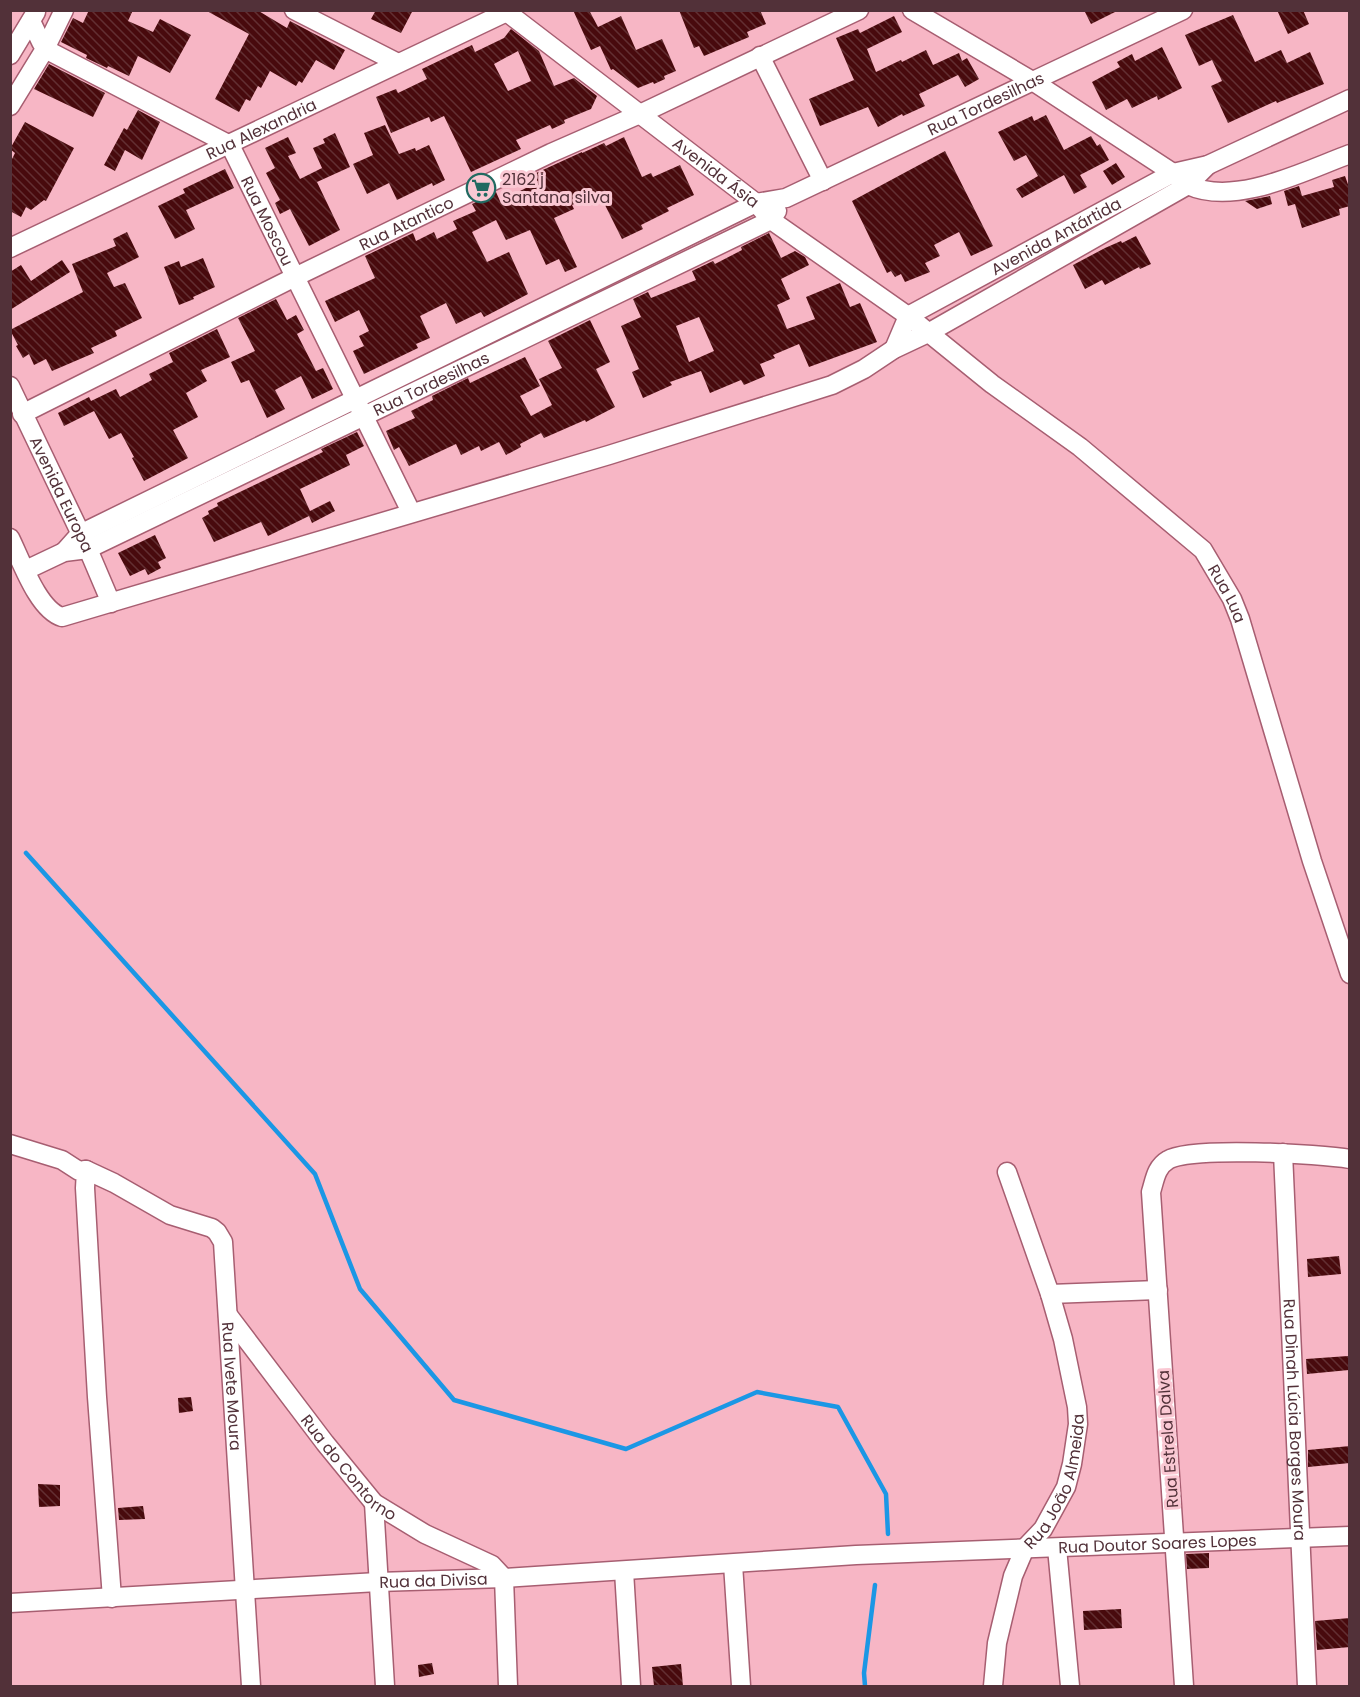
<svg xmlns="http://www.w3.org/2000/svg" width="1360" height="1697" font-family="Poppins,sans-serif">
<defs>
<pattern id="building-back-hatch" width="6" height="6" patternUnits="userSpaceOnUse" patternTransform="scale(1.5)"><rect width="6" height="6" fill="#480a0d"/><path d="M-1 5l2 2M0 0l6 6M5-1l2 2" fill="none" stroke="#622f32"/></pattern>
</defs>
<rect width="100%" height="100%" fill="#f7b6c5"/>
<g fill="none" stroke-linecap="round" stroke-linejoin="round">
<path stroke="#1b97e5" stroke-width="4.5" d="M26,853L315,1174L360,1289L454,1400L626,1449L757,1392L838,1407L886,1494L888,1534
M865,1686L864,1673L875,1585"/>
</g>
<path fill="url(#building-back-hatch)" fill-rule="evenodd" d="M89,10H133L128,21L153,32L160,19L191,35L170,73L138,56L129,76L108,66L107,68L86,58L87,55L61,42L73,18L83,23Z
M205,10H257L287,28L290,21L345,50L334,70L316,60L302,83L299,81L296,86L270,71L261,88L258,86L250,101L246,99L239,112L215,99L249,34Z
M376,10H413L401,33L371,19Z
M573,10H589L598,27L621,16L636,50L662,39L676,71L664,76L665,79L654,84L653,82L638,88L613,69L611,70L600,46L591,50Z
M679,10H760L766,24L747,32L749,37L704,56L699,46L694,48Z
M1084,10H1119L1091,24Z
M1277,10H1303L1309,24L1288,34Z
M1233,15L1255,62L1281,50L1287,63L1310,52L1324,84L1277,103L1276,101L1228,123L1211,86L1222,81L1212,60L1199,66L1185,35Z
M894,16L902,32L867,49L876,72L901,60L902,62L926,50L933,65L959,53L962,61L967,58L979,79L965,87L958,75L919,94L925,106L903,116L902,114L878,127L868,107L820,126L809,99L854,80L836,38L858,29L860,33Z
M511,29L539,51L554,86L574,78L597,96L591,109L564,120L565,123L552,129L550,125L516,140L521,149L471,172L444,116L431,122L429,117L391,133L376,97L396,89L398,93L427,79L422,69L472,45L475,52L504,38ZM518,51L531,81L508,91L494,64Z
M1162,47L1182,88L1158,100L1157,96L1132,108L1127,99L1106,110L1092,82L1120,67L1117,62L1132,54L1135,61Z
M49,64L105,93L93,117L34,89Z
M138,110L160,122L142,160L125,150L115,171L104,165L124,128L127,130Z
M1046,115L1064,150L1091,136L1097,146L1100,144L1109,160L1080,175L1087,187L1074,194L1064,175L1022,198L1016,189L1038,176L1026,155L1014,161L998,132L1032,116L1034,121Z
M25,122L74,148L46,201L44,200L31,210L26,207L21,217L10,211V163L15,153L10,149Z
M385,125L399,154L415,148L416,151L429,145L445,180L433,186L432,183L397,200L389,183L367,194L353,164L373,155L364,133Z
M335,133L350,167L317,182L340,230L309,246L290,209L280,214L275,203L280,200L266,173L275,168L265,148L288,137L296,153L288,156L300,179L322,168L313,148L325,143L323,139Z
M624,137L642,177L651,173L653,177L680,165L694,195L667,208L669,211L641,225L643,229L622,239L599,193L572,205L574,209L554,218L577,267L565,272L559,259L546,265L530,230L506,240L496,220L472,232L487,262L509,252L528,294L484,317L481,312L456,324L446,303L420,316L430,338L416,344L418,348L364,374L353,351L364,346L359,336L369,331L359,310L335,322L325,301L375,278L365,256L413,233L416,241L434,232L437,239L457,229L453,221L476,211L472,204L496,192L500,201L538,182L534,174L582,152V153L604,143L606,146Z
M945,151L993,246L971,256L959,232L934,245L940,256L925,263L930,272L905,282L901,274L895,277L891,271L887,273L852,201Z
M1116,163L1125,177L1112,185L1103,171Z
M225,169L234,188L186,210L195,229L175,239L158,206L185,193L183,189Z
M1345,176L1350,190V206L1339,209L1340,215L1302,228L1295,204L1288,206L1284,191L1299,186L1302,196L1334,187L1332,180Z
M1270,196L1272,204L1257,209L1245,201Z
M127,232L139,257L107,273L114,287L125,283L142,318L115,331L117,336L91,348L94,353L52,371L46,359L34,365L29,354L23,358L16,346L18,345L10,330L83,292L72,264L116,246L113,239Z
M769,233L781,258L795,251L805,257L809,265L781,279L790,299L777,305L787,329L815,319L806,297L840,283L850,307L860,303L877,342L809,367L799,344L773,355L775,358L760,364L765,376L744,385L741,380L710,393L701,371L670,382L672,385L643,398L632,372L639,369L621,326L641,317L633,299L648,292L651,298L696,280L692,271L713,261L715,264L742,250L741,247ZM699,317L714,351L689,362L676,326Z
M1136,236L1151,264L1140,269L1139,267L1105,285L1102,280L1085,289L1073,265L1105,248L1121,241L1122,243Z
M203,258L215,287L193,297L194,299L179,305L164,267L179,261L181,267Z
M62,260L70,272L10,310V272L21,265L31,281Z
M276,299L287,320L296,315L304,330L297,334L316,371L323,368L333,389L312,399L301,376L275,390L285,409L267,418L249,380L241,383L231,362L255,351L238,318Z
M590,320L610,362L596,369L615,407L586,422L585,420L544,438L541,433L520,444L521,447L506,455L499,442L481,451L479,446L461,455L456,444L409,466L399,447L394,450L386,431L415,418L411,411L433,400L432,396L468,378L470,383L525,357L540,386L520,396L531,416L552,405L539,379L562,368L548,341Z
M217,329L230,357L201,370L207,381L186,393L198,417L173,430L188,458L144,481L132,458L134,457L121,433L109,439L94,411L64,426L58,413L89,397L91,401L116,389L120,397L152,380L149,374L173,362L169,353Z
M357,432L364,446L346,455L350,465L300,489L310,511L330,501L335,511L312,523L309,516L268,536L261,522L214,542L202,518L209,514L208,511L218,506L217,503L323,452L321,449Z
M155,535L166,558L158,562L161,568L148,575L145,569L130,576L118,553Z
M1339,1256L1341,1274L1308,1277L1307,1259Z
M1348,1356L1349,1370L1307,1374L1306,1359Z
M191,1397L193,1411L179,1413L178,1398Z
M1350,1446V1463L1308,1467V1450Z
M38,1484L60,1485V1506L39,1507Z
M143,1506L145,1519L119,1520L118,1508Z
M1209,1553V1568L1187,1569L1186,1554Z
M1121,1609L1122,1628L1084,1630L1083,1611Z
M1350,1618V1647L1317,1650L1315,1621Z
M432,1663L434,1674L419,1677L418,1665Z
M681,1664L683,1686H654L652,1667Z"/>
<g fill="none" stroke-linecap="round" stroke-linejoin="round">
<g stroke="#a75e71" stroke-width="21">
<g id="street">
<path d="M294,10L398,63"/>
<path id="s1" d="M504,10L756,203L771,220L908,316L992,384L1080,447L1203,550L1232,599L1240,619L1312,861L1350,974"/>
<path d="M912,10L1034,82L1173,173C1178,177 1183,182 1188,185C1235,207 1304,171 1350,154"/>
<path id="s2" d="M31,21L41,42L47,50L230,145L411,512"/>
<path d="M10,55L36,12"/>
<path d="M760,56L823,181"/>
<path d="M10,106L45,49L64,10"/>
<path id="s3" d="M10,248L511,10"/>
<path id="s4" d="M894,349L908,316L1173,173L1208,165L1350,99"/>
<path id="s5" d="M10,386L88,549L111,603"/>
<path id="s6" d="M22,414L295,277L551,153L640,114L859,10"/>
<path d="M10,538C21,560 38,610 62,617L609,455L832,385L864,369L894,349L928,333L1188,185L1208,165"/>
<path id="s7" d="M64,552L80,534L756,203L786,198L1183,10"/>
<path id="s8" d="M26,570L64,552L88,549L771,220L777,211"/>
<path d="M10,1144L62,1160L79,1171L86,1170L85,1188L97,1397L112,1598"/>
<path id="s9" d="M1283,1153L1307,1686"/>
<path id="s10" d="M86,1170L114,1183L170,1215L212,1228L217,1232L223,1242L251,1686"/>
<path d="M1050,1294L1158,1290"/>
<path id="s11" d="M228,1315L325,1443L374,1503L425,1534L492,1565L504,1578L508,1686"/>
<path d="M374,1503L385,1686"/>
<path d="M1057,1548L1070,1686"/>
<path d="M733,1564L741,1686"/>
<path d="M624,1571L631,1686"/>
<path id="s12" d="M10,1603L378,1582L504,1578L856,1555L1350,1536"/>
<path id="s13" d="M993,1686L997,1643L1013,1576L1025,1548L1043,1529L1066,1487L1072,1464L1078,1424L1077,1407L1063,1339L1050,1294L1007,1172"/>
<path d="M1184,1686L1151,1192C1155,1179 1156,1167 1168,1160C1190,1146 1320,1154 1350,1159"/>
</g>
</g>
<use href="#street" stroke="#fff" stroke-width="18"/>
</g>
<defs>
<g id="supermarket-ring" transform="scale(1.5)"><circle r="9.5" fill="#fac8d3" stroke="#216a61" stroke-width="1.5"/><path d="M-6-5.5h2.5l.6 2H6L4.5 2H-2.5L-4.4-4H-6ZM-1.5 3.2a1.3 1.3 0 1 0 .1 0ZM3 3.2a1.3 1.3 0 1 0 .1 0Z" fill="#216a61"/></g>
</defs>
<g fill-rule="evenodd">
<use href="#supermarket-ring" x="481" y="188"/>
</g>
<g text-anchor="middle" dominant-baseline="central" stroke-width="6" stroke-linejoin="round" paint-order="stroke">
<g font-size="16" fill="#523139" stroke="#fac8d3">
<text stroke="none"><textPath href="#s7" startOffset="1028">Rua Tordesilhas</textPath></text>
<text stroke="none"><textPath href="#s3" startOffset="278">Rua Alexandria</textPath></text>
<text stroke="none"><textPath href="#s1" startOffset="267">Avenida Ásia</textPath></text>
<text stroke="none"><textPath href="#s2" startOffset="324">Rua Moscou</textPath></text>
<text stroke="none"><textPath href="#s6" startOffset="429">Rua Atantico</textPath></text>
<text stroke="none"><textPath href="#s4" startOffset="204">Avenida Antártida</textPath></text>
<text stroke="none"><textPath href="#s8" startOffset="447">Rua Tordesilhas</textPath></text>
<text stroke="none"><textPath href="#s5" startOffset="120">Avenida Europa</textPath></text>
<text stroke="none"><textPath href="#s1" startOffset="934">Rua Lua</textPath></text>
<text stroke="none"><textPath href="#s10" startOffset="302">Rua Ivete Moura</textPath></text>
<text stroke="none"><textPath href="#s9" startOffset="267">Rua Dinah Lúcia Borges Moura</textPath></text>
<text transform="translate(1168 1439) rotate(-94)">Rua Estrela Dalva</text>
<text stroke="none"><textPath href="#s11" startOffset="195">Rua do Contorno</textPath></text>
<text stroke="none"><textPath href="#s13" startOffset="218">Rua João Almeida</textPath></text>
<text stroke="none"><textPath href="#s12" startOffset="1149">Rua Doutor Soares Lopes</textPath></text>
<text stroke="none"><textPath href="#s12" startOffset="424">Rua da Divisa</textPath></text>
</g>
<g font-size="16" fill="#523139" stroke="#fac8d3" text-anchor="start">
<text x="502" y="179">2162 j<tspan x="502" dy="18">Santana silva</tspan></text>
</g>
</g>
<rect width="1360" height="1697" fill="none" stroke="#523139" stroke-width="24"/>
</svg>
